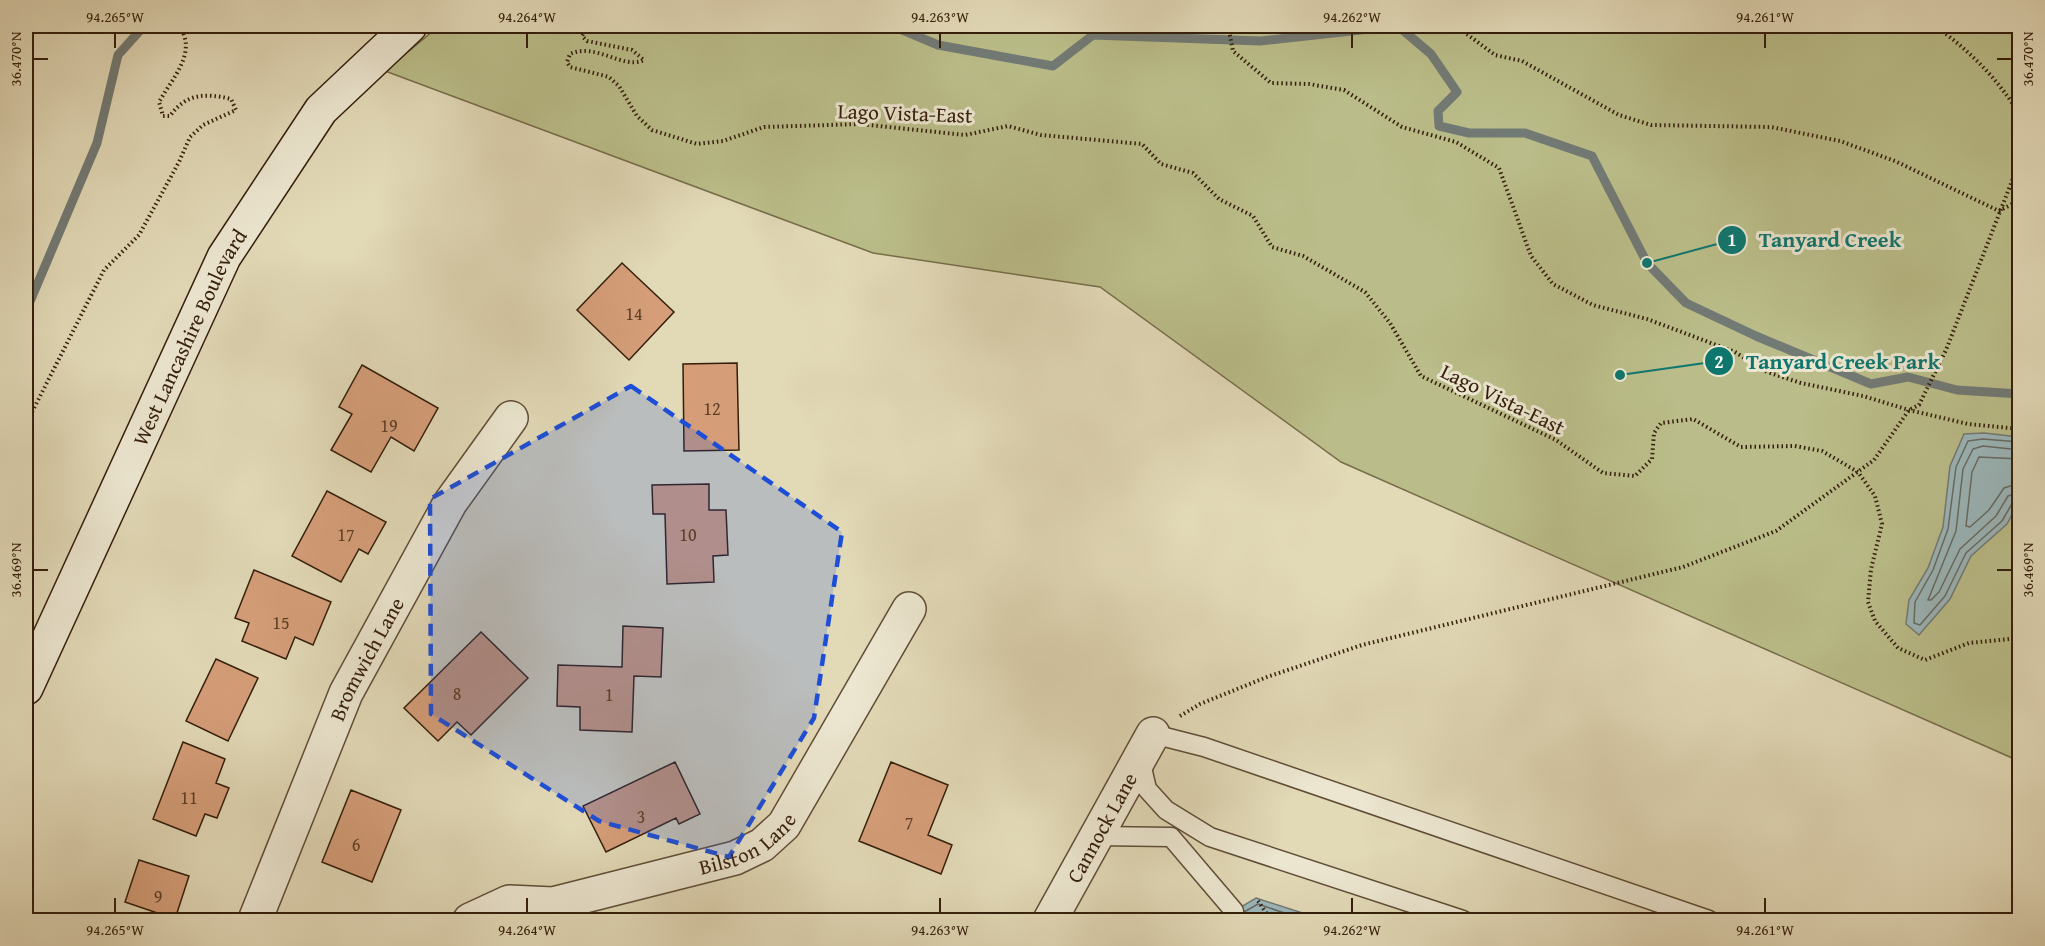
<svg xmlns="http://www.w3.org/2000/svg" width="2045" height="946" font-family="'Gentium Book Plus',serif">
<rect width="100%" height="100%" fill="#e2d9b7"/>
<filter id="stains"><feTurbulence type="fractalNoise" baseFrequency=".00333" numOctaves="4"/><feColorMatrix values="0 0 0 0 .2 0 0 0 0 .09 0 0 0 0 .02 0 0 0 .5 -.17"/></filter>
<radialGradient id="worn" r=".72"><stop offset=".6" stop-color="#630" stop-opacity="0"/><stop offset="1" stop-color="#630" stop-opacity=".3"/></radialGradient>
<path fill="#babd89" stroke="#776e4a" stroke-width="1.5" d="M439,26H2019V761L1341,462L1100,287L873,253L385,71Z"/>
<path fill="#9bb7bb" stroke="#727a75" stroke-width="1.5" d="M1984,433L2019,437V501L2007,524L1971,556L1950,599L1919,635L1906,624L1909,600L1928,568L1943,527L1950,466L1964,434Z
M1256,898L1324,920H1225L1234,911Z"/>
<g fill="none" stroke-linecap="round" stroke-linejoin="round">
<path stroke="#686a63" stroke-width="1.5" d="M2020,442L1983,439L1968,441L1956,467L1948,529L1933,570L1915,602L1914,623L1920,625L1945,596L1966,553L2002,521L2013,502L2020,500
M2020,450L1983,446L1973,449L1963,469L1956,531L1928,600H1931L1939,592L1960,549L1996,516L2008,496L2020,492
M2020,459L1979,457L1972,472L1966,526L1970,527L1989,510L2004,488L2020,483
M1244,912L1258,904L1305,920"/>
<path stroke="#727a75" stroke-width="9" d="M893,26L938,45L1053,66L1093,35L1260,41L1397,26
M1398,26L1431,54L1457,92L1438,111L1439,126L1469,133H1525L1592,156L1647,263L1686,303L1756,336L1871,384L1908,377L1957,390L2020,394
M26,311L97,143L118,55L144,26"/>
</g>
<path fill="#d59e79" stroke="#341e0b" stroke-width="1.5" d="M622,263L674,312L629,360L577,310Z
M737,363L739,450L684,451L683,364Z
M362,365L438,408L414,451L391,437L371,472L331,450L352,414L339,407Z
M709,484V510H726L728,555L713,556L714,582L667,584L665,514H653L652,485Z
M327,491L386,522L368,554L359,549L341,582L292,556Z
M254,570L331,602L313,645L295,637L286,659L242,641L249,623L235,618Z
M623,626L663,628L661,677L634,676L632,732L580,730V707L557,706L558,665L622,667Z
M481,632L528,678L471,735L457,722L438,741L404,708Z
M216,659L258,678L228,741L186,721Z
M183,742L225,759L216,783L229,788L217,818L205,814L196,836L153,819Z
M675,762L700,814L679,824L676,818L606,852L583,806Z
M891,762L948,785L928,835L952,845L941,874L859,841Z
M351,790L401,810L372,882L322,862Z
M139,860L189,876L175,919L125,902Z"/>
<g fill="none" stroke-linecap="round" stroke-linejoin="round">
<g stroke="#604d36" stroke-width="21">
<path id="service" d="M1153,734L1204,747L1709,920
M1140,759L1147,789L1166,810L1210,837L1463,920
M1097,836L1171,837L1234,911"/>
</g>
<g stroke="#604d36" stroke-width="36">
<g id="minor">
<path id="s1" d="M255,920L346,693L450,503L511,418"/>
<path id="s2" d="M470,920L509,902L553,904L735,858L762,845L784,825L909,609"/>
<path id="s3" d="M1050,920L1153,734"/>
</g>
</g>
<g stroke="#341e0b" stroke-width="36">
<g id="secondary">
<path id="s4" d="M26,688L224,257L321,110L410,26"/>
</g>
</g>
<path stroke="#341e0b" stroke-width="4" stroke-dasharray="1.5 3" stroke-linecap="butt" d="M602,26L587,28L582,36L587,41L632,50L644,60C623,70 596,42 570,54L567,62L570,67L609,77L619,86L637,116L652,130L697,144L723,141L764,127L860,124L965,135L1008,126L1041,135L1142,144L1161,164L1193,173L1219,199L1253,216L1272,247L1303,256L1365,292L1390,323L1421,376L1556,440L1603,473L1635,476L1652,459L1654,433L1661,423L1693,419L1741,447L1795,446L1822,451L1858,472L1875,496L1882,524L1871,569L1868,602L1875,621L1898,648L1925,660L1969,643L2020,638
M604,26L644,31L648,26
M988,26H1022
M1228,26L1233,51L1271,83L1309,84L1344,90L1402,127L1456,142L1499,168L1531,256L1553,284L1593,305L1647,319L1735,352L1767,372L1801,383L1863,396L1909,410L1968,424L2020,429
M1456,26L1495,55L1522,61L1619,115L1651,125L1771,127L1840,141L1895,161L1999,211L2020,200
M1935,26C1969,50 1998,79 2020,115
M26,424L104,270L139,235L179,162L190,137L203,125L236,110L231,99C206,93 186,93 170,116H163L159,102C173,77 198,52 179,26
M1180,716L1200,704L1267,677L1362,645L1683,567L1776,531L1874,460L1909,410L1919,405L1946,350L2012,181L2020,146
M1258,901L1271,920"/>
<use href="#service" stroke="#ece6d0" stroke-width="18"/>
<use href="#minor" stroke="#ece6d0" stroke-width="33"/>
<use href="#secondary" stroke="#ece6d0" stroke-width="33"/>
</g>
<path fill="#1d4ed8" fill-opacity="0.2" stroke="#1d4ed8" stroke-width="4.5" stroke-dasharray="12 8" stroke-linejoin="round" d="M631,386L842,532L814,718L729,857L599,821L431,714L430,499Z"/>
<path fill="none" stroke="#341e0b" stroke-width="2" d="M115,33V48M527,33V48M940,33V48M1352,33V48M1765,33V48M33,59H48M1997,59H2012M33,570H48M1997,570H2012M115,898V913M527,898V913M940,898V913M1352,898V913M1765,898V913"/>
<g text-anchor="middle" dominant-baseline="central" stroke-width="6" stroke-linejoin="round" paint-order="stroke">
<g font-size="18" fill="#5c3e26">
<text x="634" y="313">14</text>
<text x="712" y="408">12</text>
<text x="389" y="425">19</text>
<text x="346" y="534">17</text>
<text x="688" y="534">10</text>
<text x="281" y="622">15</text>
<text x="457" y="693">8</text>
<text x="609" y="694">1</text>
<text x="189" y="797">11</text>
<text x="641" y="816">3</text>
<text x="909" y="822">7</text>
<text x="356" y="844">6</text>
<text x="158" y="896">9</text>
</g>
<g font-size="21" fill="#341e0b" stroke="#ece6d0">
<text transform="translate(905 113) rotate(2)">Lago Vista-East</text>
<text stroke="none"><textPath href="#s4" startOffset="387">West Lancashire Boulevard</textPath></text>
<text transform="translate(1503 399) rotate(26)">Lago Vista-East</text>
<text stroke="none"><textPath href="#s1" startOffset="284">Bromwich Lane</textPath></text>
<text stroke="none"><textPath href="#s3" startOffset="106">Cannock Lane</textPath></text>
<text stroke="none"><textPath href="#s2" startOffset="292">Bilston Lane</textPath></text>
</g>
</g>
<path fill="none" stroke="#0f766e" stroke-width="2" d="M1647 263L1732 240M1620 375L1719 361"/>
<g fill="#0f766e" stroke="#ece6d0" stroke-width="2">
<circle cx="1647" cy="263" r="6"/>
<circle cx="1620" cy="375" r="6"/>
<circle cx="1732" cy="240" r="15"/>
<circle cx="1719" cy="361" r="15"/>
</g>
<g font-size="18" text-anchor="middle" font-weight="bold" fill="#fff">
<text x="1732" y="246">1</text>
<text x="1719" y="368">2</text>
</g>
<g font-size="22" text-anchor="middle" font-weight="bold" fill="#0f766e" stroke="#ece6d0" stroke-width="6" stroke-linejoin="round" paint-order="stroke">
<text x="1830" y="247">Tanyard Creek</text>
<text x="1843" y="369">Tanyard Creek Park</text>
</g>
<rect width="2045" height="946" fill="none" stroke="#e2d9b7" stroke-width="66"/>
<rect x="33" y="33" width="1979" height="880" fill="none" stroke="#341e0b" stroke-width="2"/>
<g font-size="15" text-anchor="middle" fill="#341e0b">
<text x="115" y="22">94.265°W</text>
<text x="527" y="22">94.264°W</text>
<text x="940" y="22">94.263°W</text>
<text x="1352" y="22">94.262°W</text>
<text x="1765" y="22">94.261°W</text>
<text transform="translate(16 59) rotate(-90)" y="5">36.470°N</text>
<text transform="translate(2028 59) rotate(-90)" y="5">36.470°N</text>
<text transform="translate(16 570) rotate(-90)" y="5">36.469°N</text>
<text transform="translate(2028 570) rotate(-90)" y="5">36.469°N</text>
<text x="115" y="935">94.265°W</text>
<text x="527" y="935">94.264°W</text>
<text x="940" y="935">94.263°W</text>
<text x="1352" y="935">94.262°W</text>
<text x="1765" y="935">94.261°W</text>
</g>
<rect width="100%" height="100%" filter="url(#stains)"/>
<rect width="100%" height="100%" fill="url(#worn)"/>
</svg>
